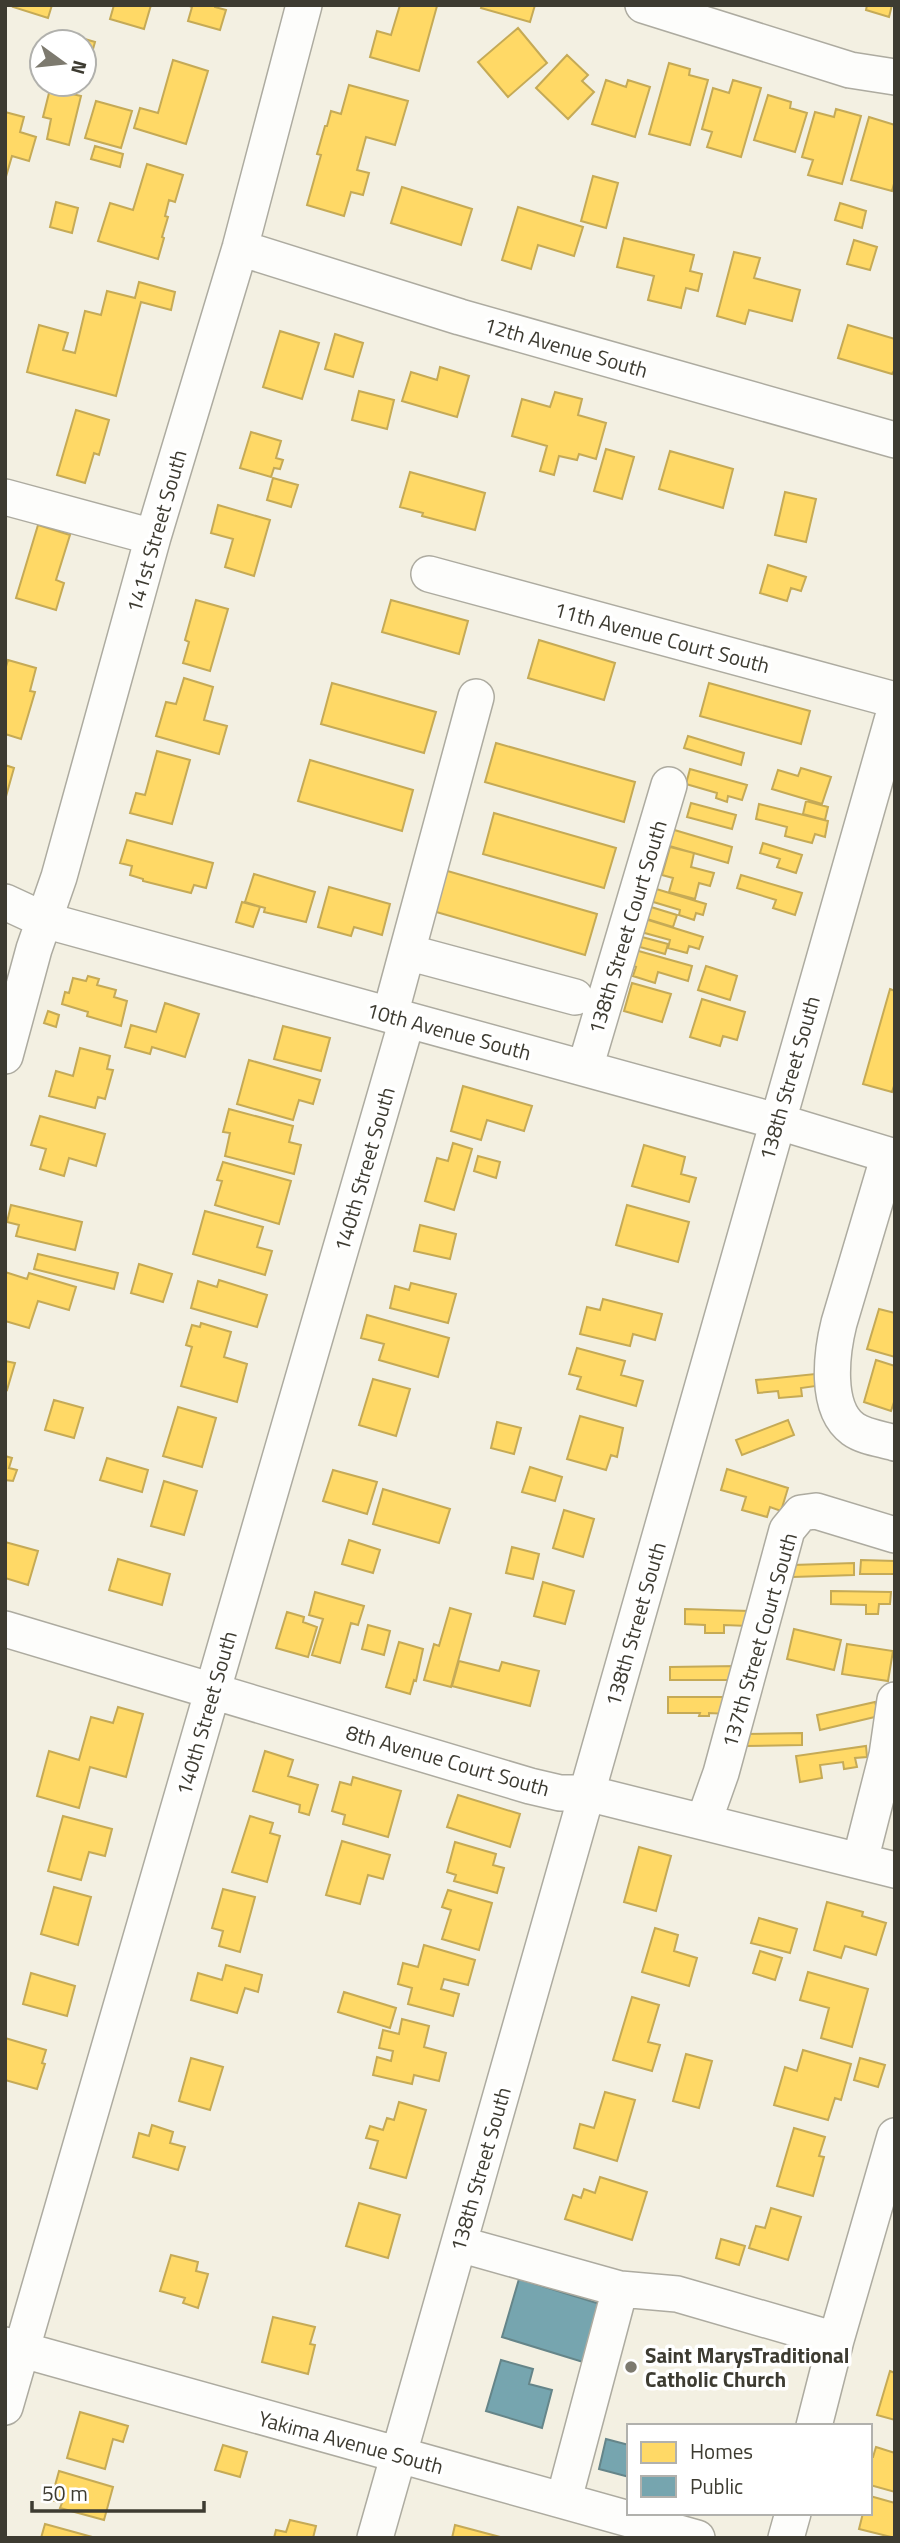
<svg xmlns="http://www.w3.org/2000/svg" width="900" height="2543" font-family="'Titillium Web',sans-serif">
<rect width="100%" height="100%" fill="#f3f0e2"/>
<path fill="#ffd966" stroke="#c5aa56" stroke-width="2" d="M14,5H52L48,18L13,7Z
M114,5H151L144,29L110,19Z
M187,5H215V7L226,10L220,30L188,21L192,7Z
M400,5L437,6L419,71L370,57L377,31L391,35Z
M482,5H535L530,22L481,8Z
M867,5H892L889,17L866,10Z
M518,28L547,63L508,97L478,62Z
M71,35L95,42L86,74L84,42H69Z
M567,55L588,75L582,81L594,92L568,119L536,88Z
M173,60L208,71L186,144L134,128L140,108L158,113Z
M669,63L690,69L689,75L708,80L690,145L649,134Z
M606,80L626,87L628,80L650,87L635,137L592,124Z
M733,80L761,88L741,157L707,147L712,132L702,129L713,88L729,93Z
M349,85L408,101L395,145L366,137L357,170L369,173L363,195L351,192L344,216L307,205L321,155L317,154L325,126H327L331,111L341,114Z
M50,89L81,96L69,145L47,139L51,119L43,117Z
M768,95L791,102L790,108L807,113L795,152L754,140Z
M96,101L132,111L121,148L85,138Z
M836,109L861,116L842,184L808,175L813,160L802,157L815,112L834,117Z
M5,112L24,117L20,132L36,137L29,161L12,156L5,180Z
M869,117L895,125V180L892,191L851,180Z
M95,146L123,154L120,167L91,159Z
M147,164L183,175L175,202L169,200L165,216L168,217L162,237L164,238L158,259L98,241L110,203L133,210Z
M593,176L618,183L606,228L581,221Z
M402,187L472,209L461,245L391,223Z
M56,202L78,208L72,233L50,227Z
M840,203L866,211L862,228L835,220Z
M518,207L583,227L574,256L538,245L531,269L502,260Z
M624,238L694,255L690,271L702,274L698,291L686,288L681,308L648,300L654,276L617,267Z
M854,240L877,247L870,270L847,264Z
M734,252L760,258L754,278L800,290L792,321L749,310L745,324L717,316Z
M139,282L175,292L171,310L141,302L116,396L27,372L39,325L68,333L63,350L75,353L85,311L101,315L107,291L135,298Z
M848,325L895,339V369L892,374L838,358Z
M280,331L319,343L302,399L263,387Z
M335,334L363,343L353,377L325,369Z
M440,367L469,376L457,417L402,401L411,372L437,380Z
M359,391L394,400L387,429L352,420Z
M555,392L582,399L578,415L606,423L596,459L579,454L577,460L559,456L554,475L540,471L547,446L512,436L522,399L550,407Z
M76,410L109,420L99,455L94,453L85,483L57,475Z
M251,432L281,441L276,458L283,460L280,469L274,468L271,477L240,468Z
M606,449L634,457L622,499L594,491Z
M670,451L733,469L723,508L659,489Z
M410,472L485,493L475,530L422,516L423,513L400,507Z
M273,478L298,485L291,507L267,500Z
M785,492L816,499L806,542L775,535Z
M218,505L270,520L254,576L225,567L233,539L211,533Z
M38,525L70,535L56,580L64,583L56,610L16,598Z
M768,565L806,577L801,591L791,588L787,601L760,593Z
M196,600L228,609L210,671L183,663L189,642L185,640Z
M391,600L468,621L459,654L382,632Z
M539,640L615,663L604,700L528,678Z
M8,660L36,668L30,691L35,692L21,739L5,734V670Z
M184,678L213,687L204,720L227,726L219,754L156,736L166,702L176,704Z
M332,683L436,712L424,753L321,724Z
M709,683L810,711L801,744L700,716Z
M688,736L744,753L741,765L684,748Z
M496,743L635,782L624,822L485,782Z
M157,751L190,760L172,824L130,813L136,793L145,795Z
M310,760L413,790L402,831L298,801Z
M5,765L14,768L5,800Z
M801,768L831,777L822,804L772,789L778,770L798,776Z
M690,769L747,785L742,800L728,796L727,802L716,798L717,793L686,784Z
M806,801L828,807L825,820L803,814Z
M691,803L736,815L732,829L687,817Z
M759,804L828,821L825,837L815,834L812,843L785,836L787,827L756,819Z
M494,813L616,848L604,888L483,854Z
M671,829L732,847L728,863L666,845Z
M127,840L213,863L206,888L194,885L191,893L143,881V879L130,875L132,866L120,863Z
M763,843L802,855L796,873L777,867L780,859L760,853Z
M670,847L694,853L691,867L714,873L710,886L699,883L695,899L669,892L673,878L662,875Z
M437,868L597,914L585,955L426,909Z
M254,874L315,892L306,922L264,912L265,908L245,902Z
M741,875L802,893L795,915L773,908L776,900L737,888Z
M329,887L390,904L382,935L354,927L351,936L318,927Z
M653,888L706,904L703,915L696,913L694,920L679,915L680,910L650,901Z
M242,902L260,907L253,927L236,922Z
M651,907L677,915L673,927L647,919Z
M645,919L703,937L699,949L689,946L687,953L668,948L670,940L641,932Z
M642,937L668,944L665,954L640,947Z
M635,950L692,966L688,981L658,972L655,983L633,976L636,967L630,965Z
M706,966L737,976L730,1000L698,990Z
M88,976L99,979L97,985L116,990L114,997L127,1001L121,1026L87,1016L88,1012L62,1004L65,992L69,993L73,978L86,981Z
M632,983L671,994L662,1022L624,1011Z
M890,989L895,991V1083L892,1092L863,1084Z
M702,999L745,1012L737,1040L723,1036L720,1046L690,1037Z
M165,1003L199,1014L185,1057L152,1047L150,1054L125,1047L131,1025L156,1032Z
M48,1011L59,1015L56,1027L44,1023Z
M283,1026L330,1038L321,1071L274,1059Z
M80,1048L110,1056L107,1069L113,1070L105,1099L98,1097L95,1108L49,1096L56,1071L73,1076Z
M249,1060L320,1080L313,1104L299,1100L293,1120L237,1104Z
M463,1086L532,1106L524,1131L487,1120L481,1140L451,1131Z
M229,1109L293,1126L289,1142L301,1145L294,1174L225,1156L230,1133L223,1132Z
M40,1116L105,1134L96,1166L69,1158L64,1176L40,1169L46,1149L31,1145Z
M453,1143L472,1149L454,1210L425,1201L437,1158L448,1161Z
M644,1145L685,1157L681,1174L696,1178L689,1202L632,1186Z
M478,1156L500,1162L496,1178L474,1171Z
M223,1162L291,1181L279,1224L215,1205L222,1181L217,1180Z
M11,1205L82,1222L75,1250L16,1236L19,1225L7,1222Z
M627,1205L689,1222L678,1262L616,1245Z
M205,1211L263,1227L257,1247L272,1251L265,1275L193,1254Z
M420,1225L456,1234L450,1259L414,1251Z
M38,1254L118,1273L114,1289L34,1269Z
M139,1264L172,1274L163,1302L131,1293Z
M5,1272L27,1279L29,1273L76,1287L69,1310L38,1301L29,1328L5,1321Z
M219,1280L267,1295L257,1327L191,1308L198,1281L217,1287Z
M411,1283L456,1294L448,1323L390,1308L395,1286L409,1290Z
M603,1299L662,1314L655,1340L633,1334L630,1346L580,1334L587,1307L600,1310Z
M879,1309L895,1313V1357L867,1349Z
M367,1315L449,1338L438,1377L379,1360L384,1344L361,1338Z
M201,1323L231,1332L224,1357L247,1364L237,1402L181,1386L192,1347L186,1345L192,1325L200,1327Z
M577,1348L625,1361L621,1375L643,1381L636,1406L577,1389L581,1377L569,1374Z
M876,1360L895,1366V1399L891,1411L864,1402Z
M5,1361L15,1363L7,1390L5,1389Z
M815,1374L816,1386L801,1388L802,1396L779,1398L778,1391L758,1393L756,1380Z
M373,1379L410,1389L396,1436L359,1425Z
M54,1400L83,1408L74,1438L45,1430Z
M178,1407L216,1418L202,1467L163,1456Z
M580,1416L623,1428L617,1457L611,1455L606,1470L567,1459Z
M788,1420L794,1435L742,1455L736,1440Z
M497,1422L521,1428L514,1454L491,1448Z
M5,1456L12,1458L9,1468L17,1470L13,1481L5,1480Z
M107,1458L148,1470L142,1492L100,1480Z
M530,1467L562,1477L555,1501L522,1492Z
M727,1469L788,1488L781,1511L770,1507L767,1517L742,1510L746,1497L721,1490Z
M333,1470L377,1482L367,1514L323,1501Z
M164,1481L197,1491L184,1535L151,1526Z
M383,1489L450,1509L439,1543L373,1524Z
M564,1510L594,1519L583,1557L553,1548Z
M349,1540L380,1550L373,1573L342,1564Z
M5,1542L38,1551L28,1585L5,1578Z
M512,1547L539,1554L533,1579L506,1573Z
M118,1559L170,1574L162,1605L109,1590Z
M861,1560L895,1561V1574H860Z
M854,1563V1575L793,1577V1565Z
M543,1582L574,1591L565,1624L534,1616Z
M831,1591L891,1592L890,1604H879L878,1614H866V1605L831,1604Z
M315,1592L364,1606L358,1625L351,1623L340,1663L312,1655L323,1619L309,1615Z
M450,1608L471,1614L451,1687L424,1680L434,1644L439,1646Z
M685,1609L749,1611L748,1626L724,1625V1633H705V1625L685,1624Z
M287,1612L304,1617L303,1622L317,1627L308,1657L276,1648Z
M368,1625L390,1631L384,1655L362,1649Z
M794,1629L841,1640L834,1670L787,1659Z
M399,1642L423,1649L416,1681L414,1680L410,1694L386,1687Z
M847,1644L893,1651L888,1681L842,1674Z
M459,1661L499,1671L502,1662L539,1671L530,1706L452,1686Z
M737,1666V1680H670V1667Z
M668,1697H728V1714L709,1713V1716H699L700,1713H668Z
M875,1702L879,1716L820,1730L817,1715Z
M118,1707L143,1714L126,1777L90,1767L79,1808L37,1796L49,1751L79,1760L91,1717L113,1723Z
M802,1733V1745L745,1746V1734Z
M866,1746L867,1757L855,1758L857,1767L844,1769L843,1762L820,1765L822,1778L800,1782L796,1756Z
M265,1751L293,1760L288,1776L318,1785L309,1815L299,1812L300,1805L253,1791Z
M353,1777L401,1791L388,1837L343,1824L345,1815L332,1811L340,1782L351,1785Z
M458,1795L520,1814L510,1847L447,1827Z
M63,1816L112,1829L105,1856L89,1852L81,1880L48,1871Z
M250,1816L273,1823L270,1833L280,1836L267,1882L232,1872Z
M342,1841L390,1855L383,1879L368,1875L360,1904L326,1895Z
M455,1842L496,1854L493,1865L504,1868L497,1893L454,1881L456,1875L447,1872Z
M639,1847L671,1856L656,1911L624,1902Z
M54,1887L91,1897L78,1945L41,1934Z
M223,1889L255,1897L240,1952L219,1946L223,1931L212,1928Z
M448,1890L492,1903L479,1950L442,1939L451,1910L442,1907Z
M827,1902L863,1912L862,1916L886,1923L876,1955L845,1946L841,1958L814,1950Z
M759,1918L797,1929L790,1953L751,1943Z
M655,1928L678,1935L674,1951L697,1958L689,1986L642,1972Z
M424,1945L475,1960L468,1985L444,1979L441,1989L459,1994L453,2016L408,2004L412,1988L398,1984L403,1963L418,1967Z
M760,1951L782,1958L775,1980L753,1973Z
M226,1965L262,1975L258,1992L245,1988L237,2013L191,2000L198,1973L222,1980Z
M808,1972L868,1989L852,2047L821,2038L829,2008L800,2000Z
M31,1973L75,1986L67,2016L23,2004Z
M344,1992L396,2008L390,2028L338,2012Z
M632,1997L659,2005L648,2042L660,2045L652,2071L613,2060Z
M402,2019L429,2026L424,2047L446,2053L439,2081L414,2075L412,2084L373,2075L377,2057L391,2061L393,2051L379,2048L383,2030L399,2034Z
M5,2038L46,2050L42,2063L45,2064L37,2089L5,2080Z
M803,2050L851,2064L841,2100L835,2098L828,2120L774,2105L785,2067L797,2071Z
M686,2054L712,2061L699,2108L673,2101Z
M191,2058L223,2067L210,2110L179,2101Z
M860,2058L885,2065L878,2087L854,2080Z
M605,2092L635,2100L617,2161L574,2148L580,2124L594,2128Z
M399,2102L426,2110L406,2178L370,2168L378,2141L366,2138L370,2126L383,2130L387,2118L394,2120Z
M152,2125L173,2132L170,2143L185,2147L178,2170L133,2157L139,2133L149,2136Z
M794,2128L825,2137L819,2156L824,2157L813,2196L777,2186Z
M600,2177L647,2192L632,2240L565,2219L573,2195L581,2198L584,2189L595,2193Z
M359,2203L400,2215L388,2258L346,2246Z
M771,2208L801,2217L788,2260L749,2248L756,2226L765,2228Z
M721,2239L745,2246L739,2265L716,2258Z
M171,2255L198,2262L196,2271L208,2274L198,2308L183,2303L185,2298L160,2291Z
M273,2317L315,2327L310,2344L315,2345L308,2374L262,2362Z
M890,2371L895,2373V2420L877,2415Z
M80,2412L128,2426L123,2442L113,2439L105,2469L67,2458Z
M223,2445L247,2452L240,2477L215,2470Z
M876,2447L895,2453V2492L870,2485V2457H873Z
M59,2471L113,2487L104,2520L60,2508L62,2503L51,2500Z
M870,2496L895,2503V2538L859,2529L863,2513H870Z
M290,2520L316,2526L313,2538H274L276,2530L286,2532Z
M45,2524L96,2538H41Z
M455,2525L504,2538H452Z"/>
<path fill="#76a5af" stroke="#658589" stroke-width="2" d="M519,2279L600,2304L583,2362L502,2337Z
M501,2360L533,2369L529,2384L552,2390L542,2428L486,2411Z
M606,2439L629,2445V2477L599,2469Z"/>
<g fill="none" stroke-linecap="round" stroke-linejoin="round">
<g stroke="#adaba0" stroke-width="38">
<path id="minor" d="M643,5L850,70L895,77
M240,248L460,317L895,440
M5,497L153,537
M429,574L895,700
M5,902L44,920L776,1121L895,1157
M407,952L575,997
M390,1015L476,697
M5,1056L34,949L59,877L153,537L240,248L304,5
M585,1068L669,785
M889,1155L839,1323C832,1351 824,1408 853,1429C864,1437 882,1439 895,1443
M5,1629L530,1786L560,1793H587L895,1870
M704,1821L721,1773L787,1530L801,1513L816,1511L895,1535
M860,1861L887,1755L895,1700
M459,2244L620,2289L677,2294L836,2340
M5,2345L697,2538
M5,2407L407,1020
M814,2426L836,2340L895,2136
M564,2499L620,2289
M375,2538L895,710
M786,2538L793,2513"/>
</g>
<use href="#minor" stroke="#fdfdfb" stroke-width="35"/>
</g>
<circle fill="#7d7a6f" stroke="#fff" stroke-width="2.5" cx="631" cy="2367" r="7"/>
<g text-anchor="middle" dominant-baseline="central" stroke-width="7" stroke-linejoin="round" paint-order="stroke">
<g font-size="21" fill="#3d3b31" stroke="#fff">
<text transform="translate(566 347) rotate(16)">12th Avenue South</text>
<text transform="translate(156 531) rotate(-74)">141st Street South</text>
<text transform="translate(662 637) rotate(15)">11th Avenue Court South</text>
<text transform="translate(627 927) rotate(-73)">138th Street Court South</text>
<text transform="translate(449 1031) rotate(15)">10th Avenue South</text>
<text transform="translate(789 1078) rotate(-74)">138th Street South</text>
<text transform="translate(364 1169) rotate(-74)">140th Street South</text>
<text transform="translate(635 1624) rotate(-74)">138th Street South</text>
<text transform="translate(759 1640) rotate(-74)">137th Street Court South</text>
<text transform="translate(206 1713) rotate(-74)">140th Street South</text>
<text transform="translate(448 1760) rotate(16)">8th Avenue Court South</text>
<text transform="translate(480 2169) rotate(-74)">138th Street South</text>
<text transform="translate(351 2442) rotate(15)">Yakima Avenue South</text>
</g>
<g font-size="21" font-weight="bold" fill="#3d3b31" stroke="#fff" text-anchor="start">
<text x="645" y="2355">Saint MarysTraditional<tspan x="645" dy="24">Catholic Church</tspan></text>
</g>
</g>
<rect width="900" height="2543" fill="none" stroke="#3d3b31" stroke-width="14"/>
<rect x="627" y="2424" width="245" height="91" fill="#ffffff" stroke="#b1b1ad" stroke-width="2"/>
<rect x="641" y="2442" width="35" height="21" fill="#ffd966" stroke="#b1b1ad" stroke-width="2"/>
<text x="690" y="2459" font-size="21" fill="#3d3b31">Homes</text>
<rect x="641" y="2476" width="35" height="21" fill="#76a5af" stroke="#b1b1ad" stroke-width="2"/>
<text x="690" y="2494" font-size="21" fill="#3d3b31">Public</text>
<g transform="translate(63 63) rotate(105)"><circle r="33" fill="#ffffff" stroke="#b1b1ad" stroke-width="2"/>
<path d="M0-5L12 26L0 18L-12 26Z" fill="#7d7a6f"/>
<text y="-10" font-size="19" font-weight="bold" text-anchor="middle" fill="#3d3b31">N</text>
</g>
<path d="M32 2501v10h172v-10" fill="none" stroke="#3d3b31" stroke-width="3.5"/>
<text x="42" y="2501" font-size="21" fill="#3d3b31" stroke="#ffffff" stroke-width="5" paint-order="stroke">50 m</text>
</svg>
